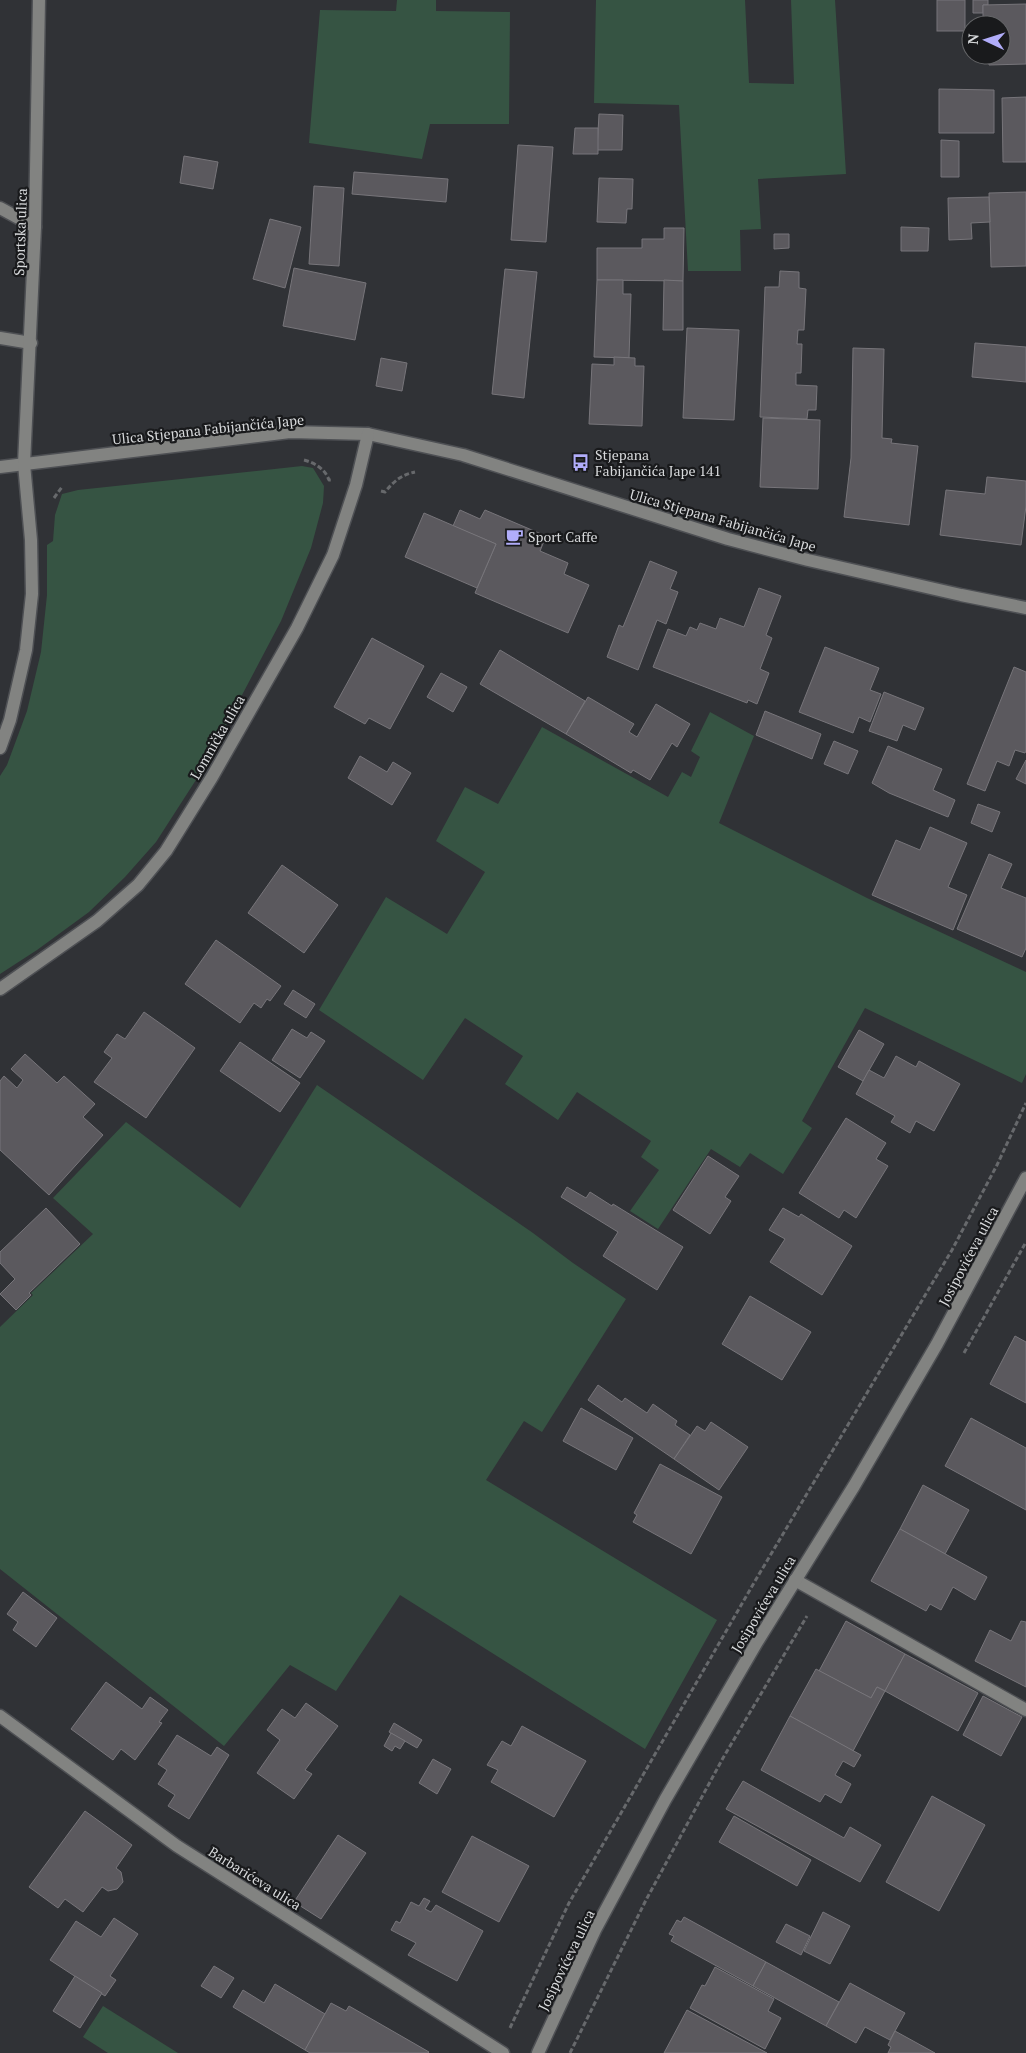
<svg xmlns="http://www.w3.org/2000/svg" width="1026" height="2053" font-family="'PT Serif',serif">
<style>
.green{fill:#365443}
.building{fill:#5b595e;stroke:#77757a}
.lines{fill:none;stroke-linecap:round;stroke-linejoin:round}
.minor-casing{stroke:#4e5054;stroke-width:15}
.path{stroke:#67696c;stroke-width:3;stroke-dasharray:5 2.5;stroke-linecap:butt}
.minor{stroke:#828381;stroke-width:12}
.labels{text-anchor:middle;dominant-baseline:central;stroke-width:4.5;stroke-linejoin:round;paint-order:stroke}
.street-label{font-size:14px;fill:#d7d9db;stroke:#191a1c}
.poi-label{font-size:14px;fill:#d7d9db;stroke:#191a1c;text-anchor:start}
</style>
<rect width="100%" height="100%" fill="#303236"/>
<g class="green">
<path d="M397,0H436V11L510,12L509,124H430L422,159L309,143L320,10L396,11Z"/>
<path d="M596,0H745L749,83L794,84L791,0H835L846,174L758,179L761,229L740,230L741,271H688L679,105L594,103Z"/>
<path d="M302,466L313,468L324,486L323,503L311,548L281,621L203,769L156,842L125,877L89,912L37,950L0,974V776L7,765L27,711L41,652L47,595V545L53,541L55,515L62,494L78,490Z"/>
<path d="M710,712L754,736L719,823L867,898L1026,972V1074L1022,1083L865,1008L802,1121L812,1128L783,1174L750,1153L740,1167L711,1149L658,1229L630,1211L659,1170L641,1157L651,1141L577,1092L558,1120L505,1084L523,1056L465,1018L423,1080L319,1010L386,897L447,934L485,872L436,841L465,787L498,804L542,727L668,797L682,772L691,777L700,757L691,751Z"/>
<path d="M317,1085L533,1233L573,1263L626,1299L542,1432L524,1421L486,1480L717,1620L645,1749L400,1595L336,1691L290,1665L224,1746L0,1569V1327L33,1295L31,1293L93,1234L53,1198L126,1122L240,1208Z"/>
<path d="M103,2006L178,2053H108L83,2037Z"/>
</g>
<g class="building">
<rect x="937" y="0" width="28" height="31"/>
<path d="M973,0H988V5H983V13H973Z"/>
<path d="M1026,4V64L989,65V55H1001V25H983V5Z"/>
<path d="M939,89L994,90V133H939Z"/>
<path d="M1026,97V162H1003L1002,98Z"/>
<path d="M599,114L623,115L622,150H597Z"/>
<path d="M575,128H598V154H573Z"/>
<path d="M941,140L959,141V177H941Z"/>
<path d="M518,145L553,147L546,242L511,240Z"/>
<path d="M184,156L218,162L213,189L180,183Z"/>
<path d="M354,172L448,179L446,202L352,194Z"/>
<path d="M599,178L633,179L632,209H627L626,223L597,222Z"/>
<path d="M314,186L344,188L339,266L309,264Z"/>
<path d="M1026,192V266L991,267L989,193Z"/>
<path d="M989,197L990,222L971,223L972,239L949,240L948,198Z"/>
<path d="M270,219L301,227L285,288L253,279Z"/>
<path d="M901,227L929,228L928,251H901Z"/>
<path d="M664,228H684L683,281L597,280V248H642V239H664Z"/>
<path d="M774,234H789V248L774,249Z"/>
<path d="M294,268L366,283L355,340L283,326Z"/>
<path d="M505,269L537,272L524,398L492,394Z"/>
<path d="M780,271L799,272V288L806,289L804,330H798L797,344H802L801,373H796V385L817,386L816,410H808L807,419L760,417L765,287H779Z"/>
<path d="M597,280H623V294H631L629,358L594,357Z"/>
<path d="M664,280L683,281V330H663Z"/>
<path d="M687,328L739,330L734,420L683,418Z"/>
<path d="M975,343L1026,347V382L972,377Z"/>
<path d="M853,348L884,349L882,438L892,439L891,443L918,446L909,525L844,517L851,458Z"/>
<path d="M614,357L635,358V366H644L642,426L589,424L592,364L614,365Z"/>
<path d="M381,358L407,363L402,391L376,386Z"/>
<path d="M763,418L820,420L818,489L760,487Z"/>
<path d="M987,477L1026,481V506L1021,545L940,535L946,490L985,494Z"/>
<path d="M460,510L480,519L485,510L546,536L540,551L568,563L564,574L589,585L568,633L475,593L496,544L453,526Z"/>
<path d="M424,513L496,544L477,588L405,557Z"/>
<path d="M650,561L677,572L670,589L678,592L666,624L657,620L638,670L607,657L619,625L623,627Z"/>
<path d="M759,588L781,596L766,635L772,638L760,669L769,673L757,704L748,700L747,703L653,667L668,629L686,636L690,627L697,630L700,623L716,629L720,618L744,627Z"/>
<path d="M372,638L424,666L390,729L369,718L365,724L334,707Z"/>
<path d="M825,647L879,668L870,690L881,694L870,722L859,717L853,733L799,712Z"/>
<path d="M500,650L585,701L566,734L480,684Z"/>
<path d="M1014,667L1026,672V751L1025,753L1015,750L1009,766L997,761L985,791L967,784Z"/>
<path d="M441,673L467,687L453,712L427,697Z"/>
<path d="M884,692L924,708L915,730L903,725L897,741L869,731Z"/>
<path d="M588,697L634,724L629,732L637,737L656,704L690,724L677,747L672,743L650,780L633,770L631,773L566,734Z"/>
<path d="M765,711L821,734L812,759L756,735Z"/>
<path d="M834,741L858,751L848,774L824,764Z"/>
<path d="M888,746L942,769L933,790L955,800L948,817L889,793L872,783Z"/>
<path d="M360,756L387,772L393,762L411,773L392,805L348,778Z"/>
<path d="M1026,760V784L1016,779Z"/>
<path d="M978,804L1000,812L992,832L971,823Z"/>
<path d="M930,827L967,843L948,887L967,895L953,930L872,895L896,840L920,850Z"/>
<path d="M989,854L1012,864L1001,888L1026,898V948L1022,957L957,929Z"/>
<path d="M282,865L338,905L304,953L248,913Z"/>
<path d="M216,940L281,986L270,1001L267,999L261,1008L254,1003L240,1023L185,984Z"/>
<path d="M293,990L315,1004L306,1018L284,1004Z"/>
<path d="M144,1012L195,1048L146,1118L94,1082L112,1058L104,1052L117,1034L125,1039Z"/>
<path d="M292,1029L307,1038L311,1032L325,1041L300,1078L272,1060Z"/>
<path d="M859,1030L884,1044L863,1081L838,1067Z"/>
<path d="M240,1042L300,1083L280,1112L220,1071Z"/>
<path d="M25,1054L57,1083L64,1076L95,1104L83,1117L103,1135L49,1195L0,1150V1081L4,1076L17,1088L23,1080L11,1069Z"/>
<path d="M896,1056L916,1067L919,1061L960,1084L934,1131L916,1121L910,1133L891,1122L895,1116L856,1094L869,1070L884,1078Z"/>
<path d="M846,1118L886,1143L876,1159L888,1166L856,1218L844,1210L839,1218L799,1193Z"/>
<path d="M708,1156L739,1176L725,1197L731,1201L710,1234L673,1210Z"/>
<path d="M567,1187L586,1198L590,1192L612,1206L613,1204L683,1247L657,1290L603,1256L618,1232L561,1197Z"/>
<path d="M46,1208L80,1244L29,1293L31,1295L16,1310L0,1294L15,1279L0,1263V1252Z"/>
<path d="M783,1208L799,1217L801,1214L852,1246L822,1295L770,1262L785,1239L769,1230Z"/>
<path d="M750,1296L811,1332L782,1380L722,1344Z"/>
<path d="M1015,1336L1026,1342V1403L990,1384Z"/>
<path d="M598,1385L622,1402L625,1398L647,1413L653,1404L677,1421L675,1425L690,1435L674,1459L588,1400Z"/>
<path d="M581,1408L633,1438L616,1470L563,1441Z"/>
<path d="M971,1418L1026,1448V1510L945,1466Z"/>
<path d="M711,1422L748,1447L719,1490L674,1459L697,1426L705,1431Z"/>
<path d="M660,1464L722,1497L691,1554L633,1522L637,1515L634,1513Z"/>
<path d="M923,1485L969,1510L945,1554L900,1529Z"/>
<path d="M900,1529L987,1577L975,1600L953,1587L941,1610L930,1604L926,1611L871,1581Z"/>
<path d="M23,1592L57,1618L36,1647L13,1630L18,1622L7,1614Z"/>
<path d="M846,1621L905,1654L885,1691L877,1687L871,1698L819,1671Z"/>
<path d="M1021,1621L1026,1622V1687L975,1661L990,1630L1011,1641Z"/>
<path d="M905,1654L978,1693L958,1731L885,1691Z"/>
<path d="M816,1669L871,1698L877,1687L885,1691L853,1751L790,1716Z"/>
<path d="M106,1682L142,1709L150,1697L168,1710L159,1722L162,1723L135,1760L121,1749L113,1760L71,1729Z"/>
<path d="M983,1696L1022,1717L1001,1756L963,1735Z"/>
<path d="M306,1703L338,1726L305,1770L312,1774L294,1799L257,1773L280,1740L267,1730L282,1709L295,1718Z"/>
<path d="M790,1716L861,1755L854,1767L843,1761L835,1775L851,1784L841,1803L825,1794L820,1802L761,1770Z"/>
<path d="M394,1723L422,1740L417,1748L389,1732Z"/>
<path d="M522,1726L586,1761L554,1817L491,1782L498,1770L487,1765L502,1741L511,1746Z"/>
<path d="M391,1733L405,1741L400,1749L395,1746L392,1751L384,1746Z"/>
<path d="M177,1735L211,1756L217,1747L229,1755L189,1819L168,1806L175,1795L158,1784L167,1770L158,1764Z"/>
<path d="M433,1759L451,1769L437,1794L419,1783Z"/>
<path d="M743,1781L844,1838L850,1827L881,1845L860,1882L726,1809Z"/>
<path d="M932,1796L985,1825L939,1911L886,1882Z"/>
<path d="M85,1811L132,1845L116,1868L121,1872L123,1882L117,1889L108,1891L102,1887L83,1912L65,1899L58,1908L29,1887Z"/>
<path d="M734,1816L811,1860L797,1886L719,1842Z"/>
<path d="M338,1835L366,1853L321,1919L294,1902Z"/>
<path d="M472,1836L529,1866L499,1922L442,1892Z"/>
<path d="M424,1898L430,1901L425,1909L431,1912L436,1905L483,1931L457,1981L408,1955L416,1943L391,1930L396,1921L400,1923L411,1902L419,1906Z"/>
<path d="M823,1912L850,1926L830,1964L804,1951Z"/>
<path d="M684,1917L766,1962L753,1986L671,1941L674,1936L669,1934L677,1920L681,1922Z"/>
<path d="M114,1918L138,1934L110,1976L116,1980L105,1996L50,1960L76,1921L101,1937Z"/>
<path d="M786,1924L810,1936L801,1955L776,1942Z"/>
<path d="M766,1962L839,2002L826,2026L753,1986Z"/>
<path d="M214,1966L234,1978L221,1998L201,1986Z"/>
<path d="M715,1967L774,1999L768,2011L781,2018L765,2049L690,2008L702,1985L705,1986Z"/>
<path d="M75,1976L102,1993L80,2028L53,2011Z"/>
<path d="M850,1983L905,2013L890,2040L865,2027L856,2043L826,2026Z"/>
<path d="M275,1984L325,2014L305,2050L233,2007L243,1990L264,2003Z"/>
<path d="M331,2003L346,2011L349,2006L429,2052L428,2053H310L305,2050Z"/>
<path d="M687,2010L767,2053H664Z"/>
<path d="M895,2031L935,2053H888L891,2047L888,2045Z"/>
</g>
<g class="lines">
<defs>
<g id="minor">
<path d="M0,208L35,227"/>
<path d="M0,338L31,343"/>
<path d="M0,467L290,432L368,434L463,455L728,539L808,560L961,595L1026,608"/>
<path d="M0,748L10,720L26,650L32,594L31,540L24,464L35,227L39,0"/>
<path d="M0,989L97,921L138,885L166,851L212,777L297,628L333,555L356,485L368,434"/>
<path d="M795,1580L1026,1710"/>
<path d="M0,1716L177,1846L503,2053"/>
<path d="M538,2053L595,1930L665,1800L757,1642L854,1486L937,1344L1026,1178"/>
</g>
</defs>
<use href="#minor" class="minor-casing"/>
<g class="path">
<path d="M304,460C315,463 325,469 329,480H331"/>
<path d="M381,491L385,492C394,481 401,475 415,472"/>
<path d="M54,498L62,487"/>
<path d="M964,1353L1026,1242"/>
<path d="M510,2028L569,1903L758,1576L952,1250L997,1165L1026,1103"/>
<path d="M570,2053L646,1900L723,1758L807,1616"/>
</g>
<use href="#minor" class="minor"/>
</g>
<defs>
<symbol id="bus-bare" viewBox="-9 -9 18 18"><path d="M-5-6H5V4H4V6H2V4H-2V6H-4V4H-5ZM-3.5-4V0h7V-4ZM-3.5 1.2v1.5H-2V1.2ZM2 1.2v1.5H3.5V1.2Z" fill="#b1adfa" stroke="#191a1c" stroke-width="2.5" paint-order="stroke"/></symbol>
<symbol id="cafe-bare" viewBox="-9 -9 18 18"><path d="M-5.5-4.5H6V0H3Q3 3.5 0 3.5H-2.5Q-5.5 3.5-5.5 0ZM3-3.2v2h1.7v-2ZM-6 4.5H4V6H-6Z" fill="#b1adfa" stroke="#191a1c" stroke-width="2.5" paint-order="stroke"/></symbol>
</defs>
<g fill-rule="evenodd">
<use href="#bus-bare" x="568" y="450" width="25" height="25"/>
<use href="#cafe-bare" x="502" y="524" width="25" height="25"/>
</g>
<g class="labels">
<g class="street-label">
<text transform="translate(20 232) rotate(-88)">Sportska ulica</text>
<text transform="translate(208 429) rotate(-6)">Ulica Stjepana Fabijančića Jape</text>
<text transform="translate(723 520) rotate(16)">Ulica Stjepana Fabijančića Jape</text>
<text transform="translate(217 737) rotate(-60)">Lomnička ulica</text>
<text transform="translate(968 1256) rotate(-62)">Josipovićeva ulica</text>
<text transform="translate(763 1604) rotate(-59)">Josipovićeva ulica</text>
<text transform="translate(255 1878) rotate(32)">Barbarićeva ulica</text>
<text transform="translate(566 1960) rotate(-64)">Josipovićeva ulica</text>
</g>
<g class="poi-label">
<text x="595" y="454">Stjepana<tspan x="595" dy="16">Fabijančića Jape 141</tspan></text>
<text x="528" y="536">Sport Caffe</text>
</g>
</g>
<g transform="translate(986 40) rotate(274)"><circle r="24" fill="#191a1c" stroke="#656668"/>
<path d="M0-4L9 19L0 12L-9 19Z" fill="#b1adfa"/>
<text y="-8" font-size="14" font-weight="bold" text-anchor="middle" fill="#d7d9db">N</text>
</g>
</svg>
